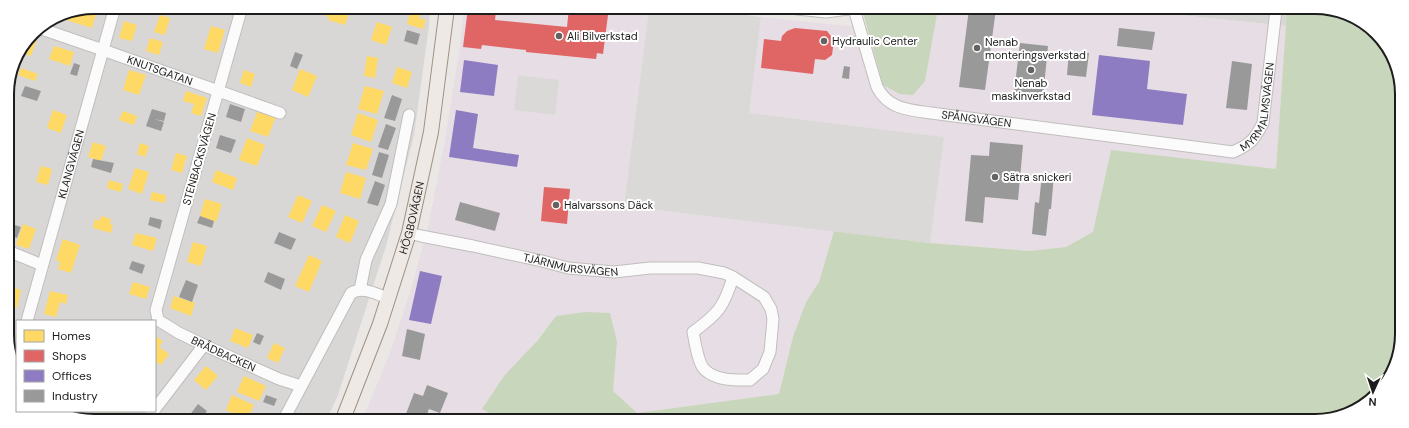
<svg xmlns="http://www.w3.org/2000/svg" width="1409" height="428" font-family="'DM Sans',sans-serif">
<style>
.residential{fill:#d9d7d6}
.industrial{fill:#e7dde4}
.forest{fill:#c8d6bb}
.parking{fill:#dad9d8}
.homes{fill:#ffd966}
.shops{fill:#e06666}
.offices{fill:#8e7cc3}
.industry{fill:#999}
.lines{fill:none;stroke-linecap:round;stroke-linejoin:round}
.minor-casing{stroke:#c0bebd;stroke-width:13}
.major-casing{stroke:#9e9183;stroke-width:16}
.minor{stroke:#fcfbfb;stroke-width:11}
.major{stroke:#eee9e4;stroke-width:14}
.poi-dot{fill:#646362;stroke:#fff;stroke-width:1.5}
.labels{text-anchor:middle;dominant-baseline:central;stroke-width:4;stroke-linejoin:round;paint-order:stroke}
.poi-label{font-size:11px;fill:#1c1c1c;stroke:#fff;text-anchor:start}
.street-label{font-size:11px;fill:#1c1c1c;stroke:#fff}
.rim{fill:none;stroke:#1c1c1c;stroke-width:2}
</style>
<rect width="100%" height="100%" fill="#eae7e4"/>
<g class="residential">
<path d="M94,7L430,8L429,26L414,135L386,246L338,395L327,419L72,418L60,411H155V321H17V368L9,351L7,89L14,60L33,32L61,14Z"/>
<path d="M1121,9L1287,10L1286,26Z"/>
</g>
<g class="industrial">
<path d="M464,8H649L624,206L834,231L819,282L806,302L793,337L779,394L637,413L613,391L617,342L556,316L482,409L500,419H363L390,353L412,286L429,223L445,140L460,47Z"/>
<path d="M938,9H1121L1286,26L1276,169L1111,150L1093,232L1066,247L1029,251L930,243L943,137L749,113L761,17L867,28L883,85L925,81Z"/>
</g>
<g class="forest">
<path d="M862,9H938L925,81L913,95L900,94L883,85Z"/>
<path d="M1287,10H1337L1380,36L1400,77L1399,356L1368,403L1320,421L500,419L482,409L504,376L537,341L556,316L585,312L610,313L617,342L613,391L637,413L779,394L793,337L806,302L819,282L834,231L930,243L1029,251L1066,247L1093,232L1111,150L1276,169Z"/>
<path d="M60,411H124L138,416L136,418H72Z"/>
</g>
<g class="parking">
<path d="M649,8H689L761,17L749,113L944,137L930,243L624,206Z"/>
<path d="M518,75L559,80L555,115L514,110Z"/>
</g>
<g class="homes">
<path d="M89,8L97,11L92,28L63,19L65,13Z"/>
<path d="M321,8H339L350,11L345,25L328,20L329,17L319,13Z"/>
<path d="M411,10L421,13L419,18L426,20L423,29L407,24Z"/>
<path d="M160,15L170,18L165,35L154,32Z"/>
<path d="M124,21L137,25L132,41L119,38Z"/>
<path d="M377,22L392,27L386,45L371,40Z"/>
<path d="M211,26L225,30L218,53L204,49Z"/>
<path d="M30,36L37,39L31,56L19,52Z"/>
<path d="M150,38L163,42L159,55L146,51Z"/>
<path d="M54,46L74,52L70,66L49,59Z"/>
<path d="M367,56L378,58L375,78L364,76Z"/>
<path d="M397,67L412,72L407,88L392,83Z"/>
<path d="M21,68L38,74L35,81L18,75Z"/>
<path d="M300,69L317,76L308,97L292,90Z"/>
<path d="M129,70L146,75L139,95L123,90Z"/>
<path d="M244,70L255,74L251,87L240,83Z"/>
<path d="M365,86L384,91L377,114L358,109Z"/>
<path d="M186,91L207,98L201,116L191,113L194,104L183,101Z"/>
<path d="M53,110L67,115L61,133L47,128Z"/>
<path d="M258,110L276,116L268,137L250,131Z"/>
<path d="M123,111L137,116L134,125L119,120Z"/>
<path d="M358,113L378,120L371,142L351,135Z"/>
<path d="M247,138L265,145L257,166L239,160Z"/>
<path d="M93,142L106,146L101,161L88,157Z"/>
<path d="M140,143L149,146L145,157L137,154Z"/>
<path d="M353,143L373,149L366,170L346,165Z"/>
<path d="M176,153L187,156L182,173L171,170Z"/>
<path d="M41,166L52,169L48,185L36,182Z"/>
<path d="M135,168L149,172L142,194L128,189Z"/>
<path d="M216,170L237,178L233,190L212,182Z"/>
<path d="M346,172L366,178L360,199L340,193Z"/>
<path d="M109,180L123,184L121,192L107,188Z"/>
<path d="M152,192L166,195L165,203L150,200Z"/>
<path d="M298,195L312,201L302,223L288,217Z"/>
<path d="M205,199L222,204L216,222L200,216Z"/>
<path d="M322,205L336,211L326,232L312,226Z"/>
<path d="M345,215L359,221L350,243L336,237Z"/>
<path d="M101,216L111,219L110,224L113,225L111,233L93,228L95,219L100,221Z"/>
<path d="M23,224L36,229L29,249L16,245Z"/>
<path d="M136,233L157,238L153,251L132,245Z"/>
<path d="M63,239L80,245L71,273L58,269L60,262L56,260Z"/>
<path d="M193,242L207,246L201,266L187,262Z"/>
<path d="M309,255L322,261L309,292L295,286Z"/>
<path d="M133,282L150,287L146,299L129,294Z"/>
<path d="M8,286L21,290L17,308L8,306Z"/>
<path d="M50,291L68,295L66,304L60,302L56,317L44,314Z"/>
<path d="M174,296L195,303L191,316L170,308Z"/>
<path d="M235,328L253,335L248,348L230,341Z"/>
<path d="M155,336L163,341L159,347L169,354L161,365L155,361Z"/>
<path d="M274,343L285,348L278,363L267,358Z"/>
<path d="M206,366L218,376L206,390L194,380Z"/>
<path d="M244,376L266,386L259,401L237,392Z"/>
<path d="M232,395L254,405L248,418H244L226,410Z"/>
</g>
<g class="shops">
<path d="M468,8H486L485,10L496,11L495,20L567,27L569,8H602L601,14L608,15L603,54L597,53L596,59L526,52V50L482,45L481,49L463,47Z"/>
<path d="M795,28L827,31L834,40L832,55L825,60L815,59L813,74L761,68L764,39L781,41L782,36L787,31Z"/>
<path d="M544,187L570,189L567,224L541,221Z"/>
</g>
<g class="offices">
<path d="M1099,55L1150,61L1147,89L1187,94L1183,125L1092,115Z"/>
<path d="M464,60L498,65L494,96L460,92Z"/>
<path d="M456,110L478,114L473,148L519,155L517,167L449,157Z"/>
<path d="M420,271L442,276L431,324L409,320Z"/>
</g>
<g class="industry">
<path d="M258,7H265L263,14L256,12Z"/>
<path d="M396,8H407L406,13L396,10Z"/>
<path d="M969,9H996L985,90L959,87Z"/>
<path d="M1119,28L1155,32L1152,50L1117,46Z"/>
<path d="M407,30L420,34L417,45L404,41Z"/>
<path d="M1020,43L1048,46L1043,97L1014,93Z"/>
<path d="M1069,51L1089,53L1086,77L1067,75Z"/>
<path d="M295,52L303,55L297,69L290,66Z"/>
<path d="M1232,61L1252,64L1247,110L1226,108Z"/>
<path d="M74,63L80,65L77,76L70,74Z"/>
<path d="M844,66L850,67L849,79L842,78Z"/>
<path d="M25,86L41,91L37,101L21,96Z"/>
<path d="M392,95L402,99L395,121L384,118Z"/>
<path d="M230,104L245,109L241,122L226,117Z"/>
<path d="M152,109L166,113L164,121L154,119L164,122L161,131L146,126Z"/>
<path d="M386,124L396,128L388,150L378,147Z"/>
<path d="M220,135L236,140L231,153L216,148Z"/>
<path d="M990,142L1023,145L1018,200L985,197L983,223L965,221L971,155L989,156Z"/>
<path d="M379,152L389,155L382,178L372,175Z"/>
<path d="M93,159L114,163L111,173L91,167Z"/>
<path d="M1042,174L1054,175L1051,209H1049L1046,236L1032,234L1035,202L1039,203Z"/>
<path d="M375,181L385,185L378,206L367,203Z"/>
<path d="M460,202L500,213L495,231L455,220Z"/>
<path d="M200,216L214,221L212,228L197,223Z"/>
<path d="M150,217L162,220L160,229L148,225Z"/>
<path d="M12,224L21,227L17,238L9,235Z"/>
<path d="M279,232L296,239L291,250L274,243Z"/>
<path d="M132,261L145,265L142,274L129,269Z"/>
<path d="M268,272L285,279L281,290L264,282Z"/>
<path d="M186,280L198,285L192,302L179,297Z"/>
<path d="M407,329L425,334L420,360L402,356Z"/>
<path d="M257,333L264,336L260,345L253,342Z"/>
<path d="M427,385L448,393L440,413L429,409L425,419L416,416L415,419H404L414,393L423,396Z"/>
<path d="M266,395L277,399L274,406L263,402Z"/>
<path d="M198,404L207,411L202,418H192L189,416Z"/>
</g>
<g class="lines">
<defs>
<g id="minor">
<path id="s1" d="M242,7L156,310L158,320L179,333L204,345L279,379L301,386"/>
<path d="M797,9L826,12L848,9"/>
<path id="s2" d="M854,9L877,87C888,109 909,110 931,113L1233,152C1251,144 1254,140 1263,123L1276,10"/>
<path id="s3" d="M39,28L103,50L280,113"/>
<path id="s4" d="M409,233L421,236L473,246L542,261L568,268L614,272L650,268H698L724,273L733,277L764,297L771,309L773,319L770,352L763,369L750,380C735,380 717,381 705,370C698,364 695,342 693,332C718,314 724,307 733,277"/>
<path d="M8,251L42,265"/>
<path d="M360,290L366,260L391,204L409,115"/>
<path id="s5" d="M27,321L115,7"/>
<path d="M16,365L17,359"/>
<path d="M155,409L204,345"/>
<path d="M148,418L153,411"/>
<path d="M284,419L351,293C363,286 376,294 388,298"/>
</g>
<g id="major">
<path id="s6" d="M343,419L380,324L409,233L431,132L447,8"/>
</g>
</defs>
<use href="#minor" class="minor-casing"/>
<use href="#major" class="major-casing"/>
<use href="#minor" class="minor"/>
<use href="#major" class="major"/>
</g>
<g class="poi-dot">
<circle cx="559" cy="36" r="4"/>
<circle cx="824" cy="41" r="4"/>
<circle cx="977" cy="48" r="4"/>
<circle cx="1031" cy="70" r="4"/>
<circle cx="995" cy="177" r="4"/>
<circle cx="556" cy="205" r="4"/>
</g>
<g class="labels">
<g class="poi-label">
<text x="567" y="36">Ali Bilverkstad</text>
<text x="832" y="41">Hydraulic Center</text>
<text x="985" y="42">Nenab<tspan x="985" dy="13">monteringsverkstad</tspan></text>
<text x="1031" y="83" text-anchor="middle">Nenab<tspan x="1031" dy="13">maskinverkstad</tspan></text>
<text x="1003" y="177">Sätra snickeri</text>
<text x="564" y="205">Halvarssons Däck</text>
</g>
<g class="street-label">
<text stroke="none"><textPath href="#s3" startOffset="128">KNUTSGATAN</textPath></text>
<text stroke="none"><textPath href="#s2" startOffset="505">MYRMALMSVÄGEN</textPath></text>
<text stroke="none"><textPath href="#s2" startOffset="190">SPÅNGVÄGEN</textPath></text>
<text transform="translate(199 159) rotate(-74)">STENBACKSVÄGEN</text>
<text stroke="none"><textPath href="#s5" startOffset="163">KLANGVÄGEN</textPath></text>
<text stroke="none"><textPath href="#s6" startOffset="213">HÖGBOVÄGEN</textPath></text>
<text stroke="none"><textPath href="#s4" startOffset="165">TJÄRNMURSVÄGEN</textPath></text>
<text stroke="none"><textPath href="#s1" startOffset="399">BRÅDBACKEN</textPath></text>
</g>
</g>
<path d="M0 0H1409V428H0ZM94 14H1315A80 80 0 0 1 1395 94V334A80 80 0 0 1 1315 414H94A80 80 0 0 1 14 334V94A80 80 0 0 1 94 14Z" fill="#fff" fill-rule="evenodd"/>
<path class="rim" d="M94 14H1315A80 80 0 0 1 1395 94V334A80 80 0 0 1 1315 414H94A80 80 0 0 1 14 334V94A80 80 0 0 1 94 14Z"/>
<rect x="16" y="320" width="140" height="92" fill="#ffffff" stroke="#a4a4a4"/>
<rect x="24" y="330" width="20" height="12" fill="#ffd966" stroke="#a4a4a4"/>
<text x="52" y="340" font-size="12" fill="#1c1c1c">Homes</text>
<rect x="24" y="350" width="20" height="12" fill="#e06666" stroke="#a4a4a4"/>
<text x="52" y="360" font-size="12" fill="#1c1c1c">Shops</text>
<rect x="24" y="370" width="20" height="12" fill="#8e7cc3" stroke="#a4a4a4"/>
<text x="52" y="380" font-size="12" fill="#1c1c1c">Offices</text>
<rect x="24" y="390" width="20" height="12" fill="#999999" stroke="#a4a4a4"/>
<text x="52" y="400" font-size="12" fill="#1c1c1c">Industry</text>
<g transform="translate(1373 392) rotate(183)" stroke="#ffffff" stroke-width="3" paint-order="stroke">
<path d="M0-3L7 15L0 10L-7 15Z" fill="#1c1c1c"/>
<text y="-6" font-size="11" font-weight="bold" text-anchor="middle" fill="#1c1c1c">N</text>
</g>
</svg>
